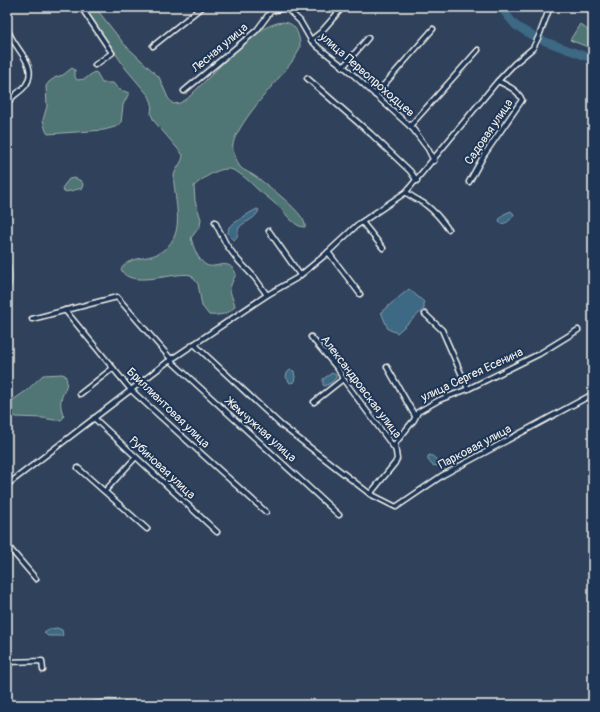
<svg xmlns="http://www.w3.org/2000/svg" width="600" height="712" font-family="Pangolin,sans-serif">
<style>
.green{fill:#4f7475;stroke:#a2b2ae}
.water{fill:#3e6984;stroke:#879fac}
.lines{fill:none;stroke-linecap:round;stroke-linejoin:round}
.river{stroke:#3e6984;stroke-width:8}
.street-casing{stroke:#f4f1e8;stroke-width:7}
.street{stroke:#1d3557;stroke-width:4}
.labels{text-anchor:middle;dominant-baseline:central;stroke-width:4;stroke-linejoin:round;paint-order:stroke}
.street-label{font-size:12px;fill:#f4f1e8;stroke:#1d3557}
</style>
<rect width="100%" height="100%" fill="#30415c"/>
<filter id="ink" filterUnits="userSpaceOnUse"><feTurbulence type="fractalNoise" baseFrequency=".025" numOctaves="2"/><feDisplacementMap in="SourceGraphic" scale="8" xChannelSelector="R" yChannelSelector="G"/><feConvolveMatrix kernelMatrix="1 2 1 2 8 2 1 2 1" color-interpolation-filters="sRGB"/></filter>
<g filter="url(#ink)">
<g class="green">
<path d="M84,7H95L124,44L159,77L168,98L173,104L180,103L187,99L242,44C257,32 292,5 299,38C300,41 300,45 300,47C297,57 289,65 283,73C272,86 228,135 233,150C235,155 237,163 240,167C244,171 251,173 256,177C266,184 308,215 305,227C297,228 288,217 283,211C275,203 266,196 257,189C250,182 242,174 233,170C221,165 202,179 194,186L195,201L201,219L200,226L191,238C194,248 197,259 206,265C215,270 229,256 236,274C228,290 229,289 235,305C232,314 218,316 209,315L202,306L198,284L191,275C176,271 128,290 121,269C130,256 144,260 157,254C183,241 178,216 175,192C175,188 173,182 174,177C174,169 183,163 183,155L154,121L151,114L152,103L149,96L126,69Z"/>
<path d="M580,24L593,34V49L570,40Z"/>
<path d="M72,68L75,70V77L77,80L85,79L94,72L97,73L102,83H113L118,89L129,93L123,105L121,123L115,127L104,130L48,134L46,131L43,120L47,106L46,86L49,82L56,77L63,75Z"/>
<path d="M75,178L81,181L83,184L82,188L71,191L64,192L62,188L69,179Z"/>
<path d="M7,252C11,265 16,282 7,294Z"/>
<path d="M62,374L65,375C70,385 63,391 61,400C60,406 62,412 64,417L61,420H54L43,418L16,417L7,411L13,400L26,391L43,375Z"/>
<path d="M110,699L144,703L145,705H51L60,701L86,702Z"/>
</g>
<g class="water">
<path d="M257,209L259,210C255,221 242,222 239,228C237,233 239,236 234,240L231,238L228,233L229,227C238,220 247,214 257,209Z"/>
<path d="M511,211L514,214C511,220 506,225 500,223L499,220L504,214Z"/>
<path d="M409,289L424,302V309L397,333L388,329L381,312Z"/>
<path d="M290,370L294,371L295,377L294,382L290,383L286,377L287,373Z"/>
<path d="M332,373L336,375V378L331,383L324,386L323,385V379Z"/>
<path d="M430,455C435,457 438,460 437,466L432,465L428,460V456Z"/>
<path d="M57,628L62,630L63,635L61,636H48L44,633L50,629Z"/>
</g>
<g class="lines">
<path class="river" d="M502,7V9L515,25L536,38L593,59"/>
<defs>
<g id="street">
<path d="M81,7L112,53L95,65"/>
<path d="M285,7L300,21L311,40L318,47L349,71L413,129L428,149L434,161"/>
<path d="M7,26C10,47 40,63 26,85C23,89 19,92 15,95C11,98 9,102 7,105"/>
<path d="M311,40L321,32L343,7"/>
<path d="M153,46L202,7"/>
<path d="M343,67L368,38"/>
<path d="M307,78L371,134L410,171L417,181"/>
<path d="M184,91L257,30L271,11L285,8"/>
<path d="M375,95L433,29"/>
<path d="M410,126L478,50"/>
<path d="M469,182L484,155L522,100C518,90 508,86 498,81"/>
<path d="M406,192C412,198 420,200 426,205C434,211 442,220 448,229"/>
<path d="M215,222L226,244L237,259L255,278L267,295"/>
<path d="M362,222L383,248"/>
<path d="M269,231L300,275"/>
<path d="M328,252L360,294"/>
<path d="M65,310L131,390L266,512"/>
<path d="M425,314L442,330L468,389"/>
<path d="M32,319L117,297L171,359"/>
<path d="M311,337L338,369L343,379L395,449"/>
<path d="M194,344L281,425L370,494L396,507L443,475L593,394"/>
<path d="M170,360L339,515"/>
<path d="M387,367L415,416"/>
<path d="M80,394L113,368"/>
<path d="M314,402L343,379"/>
<path d="M94,418L217,532"/>
<path d="M78,468L147,529"/>
<path d="M7,485L166,363L267,295L297,278L325,255L356,226L406,192L497,82L514,64L533,48L539,36L550,7"/>
<path d="M105,491L136,457"/>
<path d="M370,494L395,463L397,459L395,445L397,441L414,420L418,412L439,400L468,389L539,354L578,330"/>
<path d="M7,545L36,579"/>
<path d="M7,662L42,661L43,670"/>
</g>
</defs>
<use href="#street" class="street-casing"/>
<use href="#street" class="street"/>
</g>
</g>
<g class="labels">
<g class="street-label">
<text transform="translate(220 48) rotate(-40)">Лесная улица</text>
<text transform="translate(367 75) rotate(41)">улица Первопроходцев</text>
<text transform="translate(489 132) rotate(-56)">Садовая улица</text>
<text transform="translate(472 375) rotate(-25)">улица Сергея Есенина</text>
<text transform="translate(361 387) rotate(53)">Александровская улица</text>
<text transform="translate(168 408) rotate(44)">Бриллиантовая улица</text>
<text transform="translate(261 430) rotate(42)">Жемчужная улица</text>
<text transform="translate(475 447) rotate(-28)">Парковая улица</text>
<text transform="translate(162 468) rotate(43)">Рубиновая улица</text>
</g>
</g>
<rect width="600" height="712" fill="none" stroke="#1d3557" stroke-width="24"/>
<rect x="12" y="12" width="576" height="688" fill="none" stroke="#f4f1e8" stroke-width="1.5" filter="url(#ink)"/>
</svg>
